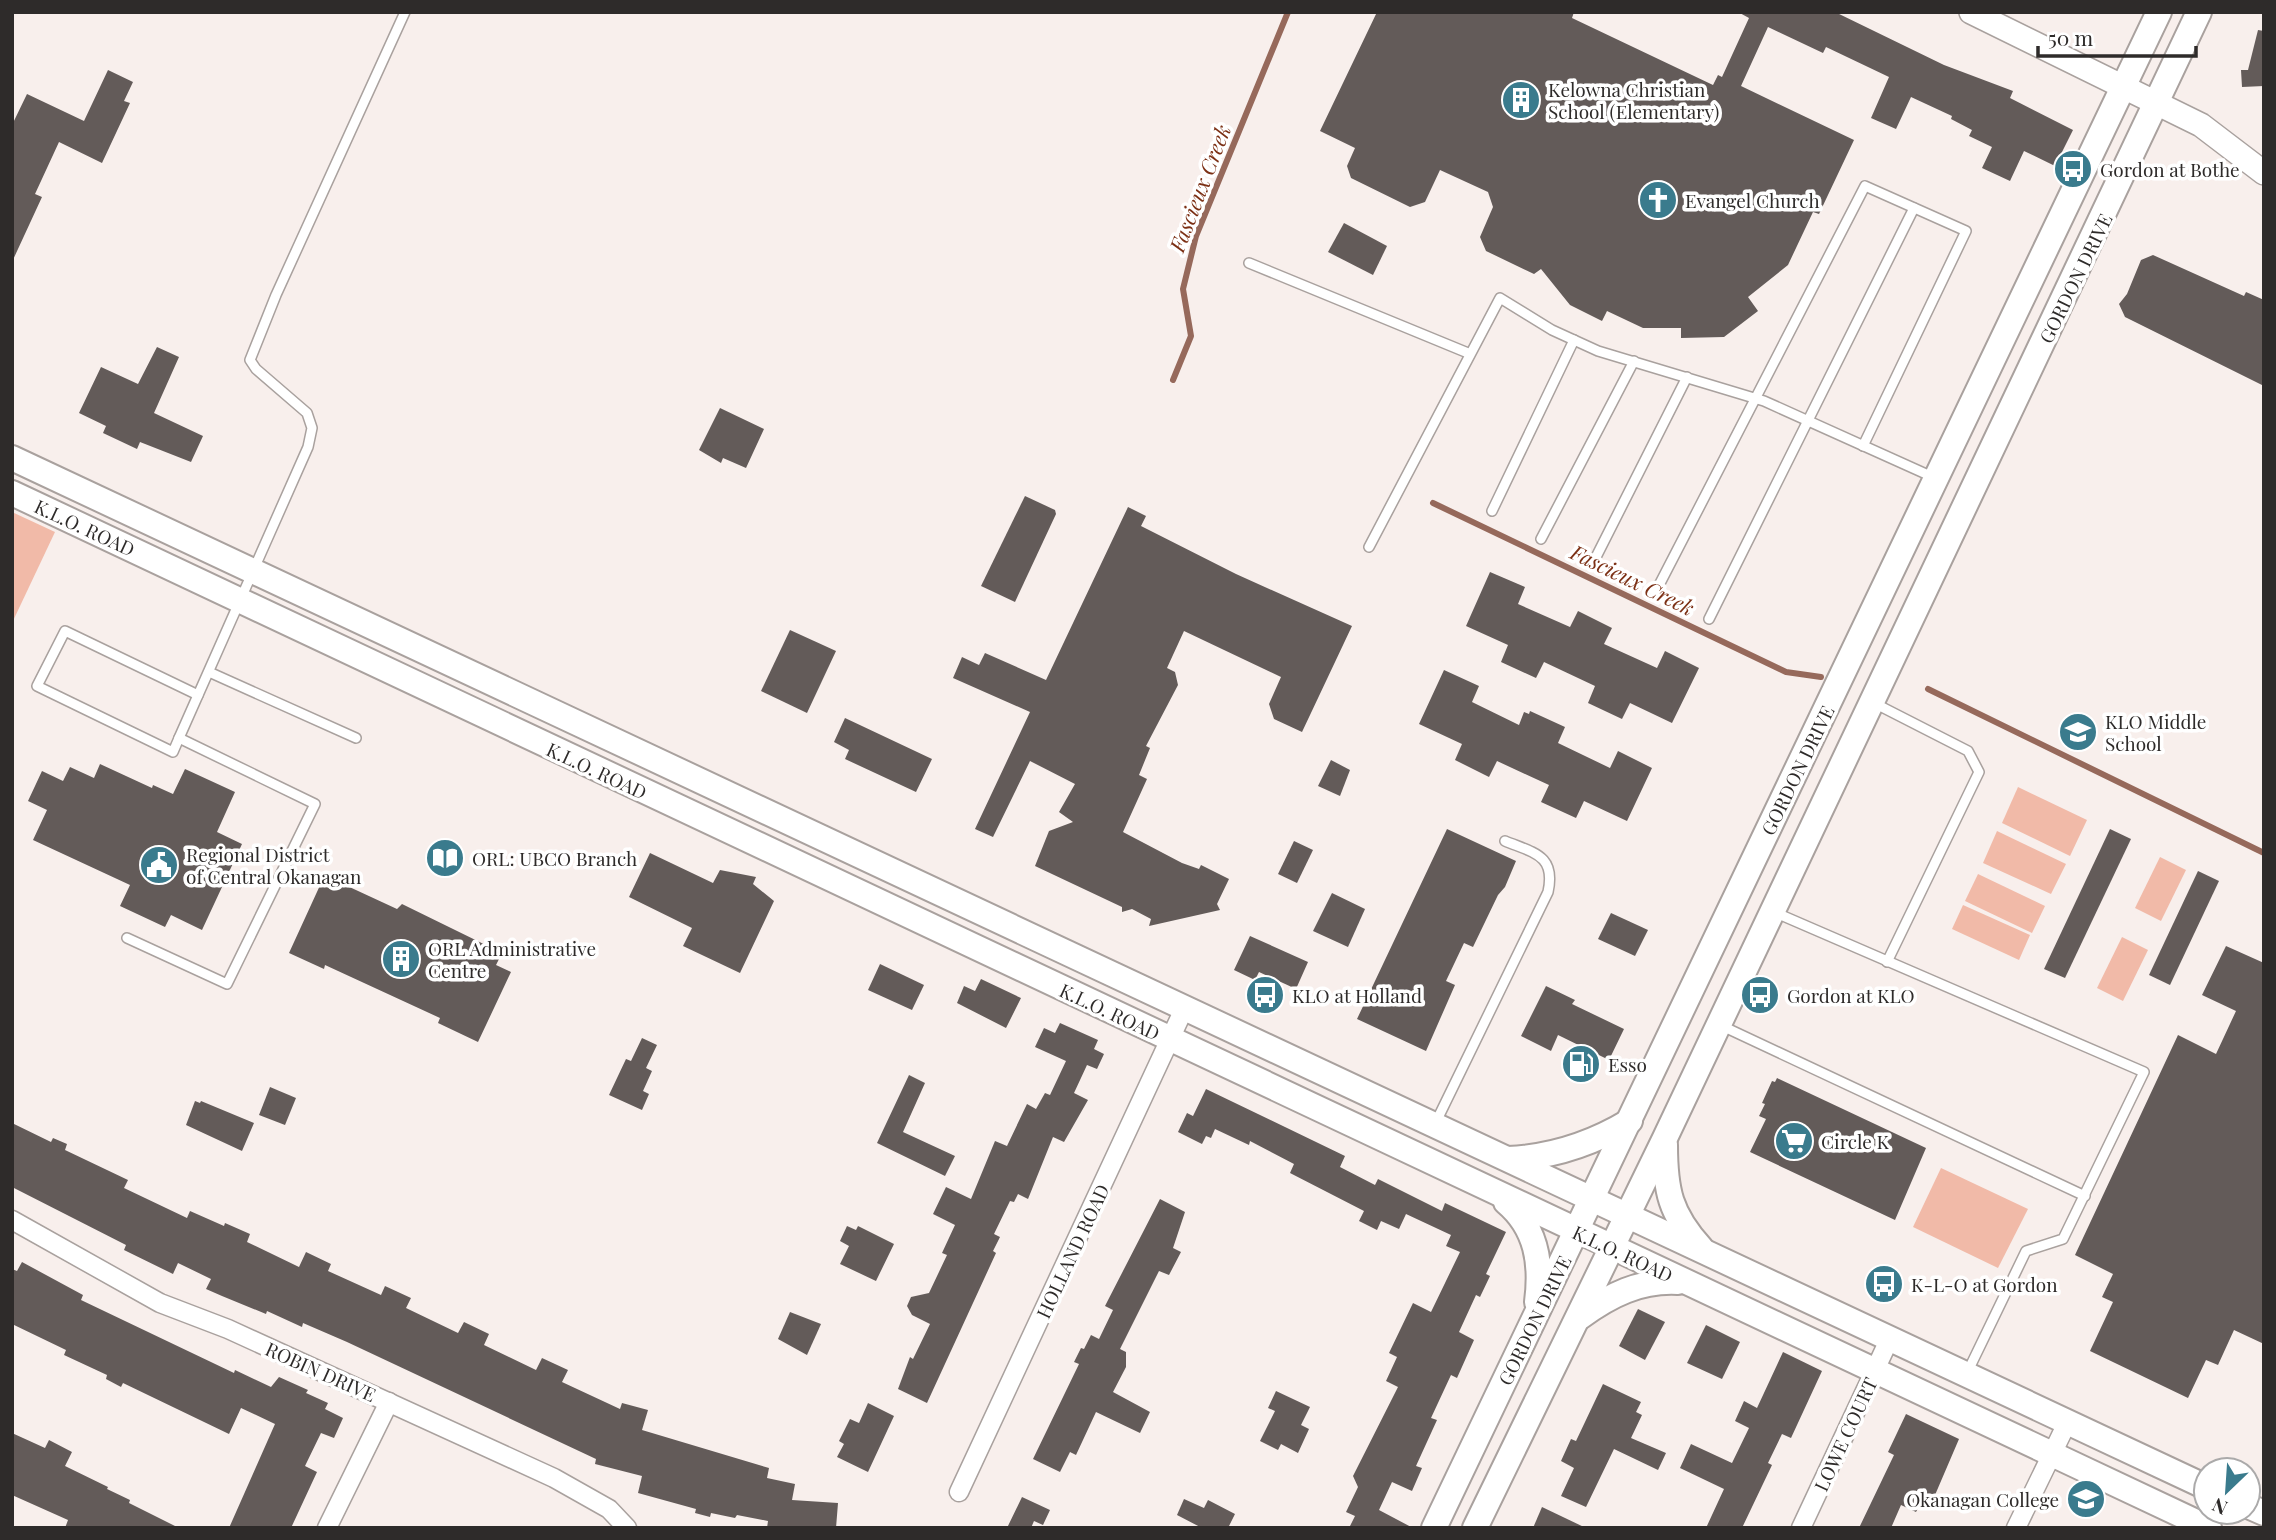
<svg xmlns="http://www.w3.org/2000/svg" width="2276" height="1540" font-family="'Playfair Display',serif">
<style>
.green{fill:#f1baa8}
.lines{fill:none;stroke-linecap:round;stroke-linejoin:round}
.stream{stroke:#96695b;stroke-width:6}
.building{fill:#635b59}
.service-casing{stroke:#a9a19e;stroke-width:12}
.minor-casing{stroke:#a9a19e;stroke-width:21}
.tertiary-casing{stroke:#a9a19e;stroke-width:26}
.secondary-casing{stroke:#a9a19e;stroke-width:28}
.service{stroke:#fff;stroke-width:9}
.minor{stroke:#fff;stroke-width:18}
.tertiary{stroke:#fff;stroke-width:23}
.secondary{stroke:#fff;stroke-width:24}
.labels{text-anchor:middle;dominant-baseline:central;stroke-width:7;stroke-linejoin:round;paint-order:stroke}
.poi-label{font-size:19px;fill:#2e2b2a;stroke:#fff;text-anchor:start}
.street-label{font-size:19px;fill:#2e2b2a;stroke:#fff}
.water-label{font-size:21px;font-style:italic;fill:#7c3015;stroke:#fff}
</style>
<rect width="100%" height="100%" fill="#f8efec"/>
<g class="green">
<path d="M12,512L55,532L12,623Z"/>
<path d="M2018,787L2087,820L2070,856L2002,823Z"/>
<path d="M1997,831L2066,864L2051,894L1983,863Z"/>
<path d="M2160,857L2186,870L2161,921L2135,908Z"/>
<path d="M1978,874L2045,906L2032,933L1965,901Z"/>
<path d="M1963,905L2030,935L2019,960L1952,929Z"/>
<path d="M2122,937L2148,950L2123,1001L2097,988Z"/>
<path d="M1941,1168L2028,1209L1998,1268L1913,1227Z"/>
</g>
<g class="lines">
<g class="stream">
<path d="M1173,380L1191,336L1183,289L1196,236L1288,12"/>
<path d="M1433,503L1786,672L1821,677"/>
<path d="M1928,689L2264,853"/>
</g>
</g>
<g class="building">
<path d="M1377,12H1574L1572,18L1713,85L1718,75L1722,77L1749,18L1738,12H1835L1944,65L2013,91L2010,98L2073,130L2055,166L2024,151L2010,181L1982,168L1992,147L1969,136L1972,130L1951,119L1952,116L1911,97L1896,129L1871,118L1889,77L1826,47L1823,53L1768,27L1741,86L1854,140L1819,214L1813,212L1788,265L1748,297L1758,311L1724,337L1681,338V328H1643L1607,311L1602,321L1570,305L1541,269L1534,274L1486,251L1480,237L1493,207L1488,192L1440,170L1425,202L1410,207L1351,178L1347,166L1355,148L1320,131Z"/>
<path d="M2258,30L2264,31V86L2242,87L2241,70H2248Z"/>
<path d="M108,70L133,82L124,101L130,103L102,163L59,142L35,194L42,197L12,262V125L27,94L84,121Z"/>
<path d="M1344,223L1387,246L1373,275L1328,252Z"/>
<path d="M2153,255L2244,296L2246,292L2264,300V386L2125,317L2119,304L2127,294L2141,260Z"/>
<path d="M157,347L179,357L154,413L203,436L191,462L140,442L137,449L103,433L106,426L79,413L101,367L138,384Z"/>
<path d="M720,408L764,429L746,468L723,458L721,463L699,450Z"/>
<path d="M1025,496L1055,510L1056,514L1015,602L981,586Z"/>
<path d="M1128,507L1146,516L1141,526L1236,574L1352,626L1302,732L1274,719L1269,704L1281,677L1184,631L1167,668L1175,672L1178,685L1146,746L1150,748L1139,775L1147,779L1123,832L1182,863L1199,869L1201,865L1229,879L1217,904L1220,910L1149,926L1151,919L1132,909L1122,912V907L1035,866L1049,831L1073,822L1059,812L1075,784L1030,761L993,837L975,829L1030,712L953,678L962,657L979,665L985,653L1046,680Z"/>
<path d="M1490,572L1525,587L1518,604L1570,627L1578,611L1612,628L1604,644L1657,668L1665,651L1699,668L1672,723L1630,703L1622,719L1588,703L1595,686L1544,662L1536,678L1501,662L1508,645L1466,626Z"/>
<path d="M790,630L836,651L807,713L761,691Z"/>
<path d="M1444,670L1479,686L1472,702L1519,725L1524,712L1529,714L1530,711L1565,727L1558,743L1610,768L1618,751L1652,768L1627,821L1584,801L1576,818L1541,802L1549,785L1497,761L1489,777L1455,760L1462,744L1419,724Z"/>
<path d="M845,718L932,759L916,792L845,759L849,750L834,742Z"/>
<path d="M1331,760L1350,770L1340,796L1318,786Z"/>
<path d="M100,764L152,788L153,785L173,794L185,769L235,792L217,832L242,844L202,930L171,915L165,927L120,906L130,885L33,840L47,810L28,801L42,771L63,781L70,767L94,778Z"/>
<path d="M1447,829L1516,861L1505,887L1498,895L1473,947L1464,943L1446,981L1455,985L1426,1051L1357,1019Z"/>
<path d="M2110,829L2131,839L2065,978L2044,969Z"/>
<path d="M1294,841L1313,850L1297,883L1278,874Z"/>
<path d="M650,853L713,883L720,870L756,877L753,884L774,901L740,973L683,946L692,928L629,897Z"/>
<path d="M2198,871L2219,881L2170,985L2149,975Z"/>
<path d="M330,878L397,909L402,904L502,953L496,965L511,972L478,1042L438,1023L440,1018L325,965L324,969L289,953L322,881L328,883Z"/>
<path d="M1332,893L1365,909L1348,947L1313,931Z"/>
<path d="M1611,913L1648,930L1635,956L1598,939Z"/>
<path d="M1250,936L1308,962L1296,989L1259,972L1255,980L1234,970Z"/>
<path d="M2226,946L2264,963V1344L2234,1330L2218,1365L2206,1360L2188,1398L2090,1351L2113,1302L2102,1297L2113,1274L2075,1255L2178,1035L2216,1054L2236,1011L2202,995Z"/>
<path d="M880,964L924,985L912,1010L868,990Z"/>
<path d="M981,979L1021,998L1006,1028L957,1003L964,986L975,991Z"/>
<path d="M1546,986L1575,1000L1572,1004L1624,1029L1609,1060L1558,1035L1551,1051L1521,1036Z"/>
<path d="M1060,1023L1098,1040L1094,1049L1104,1054L1097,1069L1087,1065L1074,1093L1088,1100L1064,1142L1053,1137L1028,1199L1018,1194L1014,1202L1010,1201L994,1234L1000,1237L993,1251L996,1253L927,1403L898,1389L910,1357L913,1359L930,1324L912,1315L907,1306L911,1297L929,1293L947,1255L942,1253L955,1225L933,1214L946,1187L971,1199L995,1141L1007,1146L1027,1104L1036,1109L1045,1093L1050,1095L1066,1061L1035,1047L1044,1028L1055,1033Z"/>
<path d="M642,1038L657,1045L646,1068L652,1071L643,1091L649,1094L642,1110L609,1095L626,1059L631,1061Z"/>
<path d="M909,1075L925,1083L903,1132L955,1156L945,1176L877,1143Z"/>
<path d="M1777,1078L1926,1148L1895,1220L1750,1152L1766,1119L1759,1116L1765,1104L1762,1103L1772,1081L1775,1082Z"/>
<path d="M270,1087L296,1098L285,1125L259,1115Z"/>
<path d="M1206,1089L1345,1156L1340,1167L1375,1185L1378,1179L1442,1211L1445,1203L1506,1232L1486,1274L1490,1276L1480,1297L1476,1295L1459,1332L1474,1340L1457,1378L1451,1375L1431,1418L1437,1420L1416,1466L1422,1468L1412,1491L1392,1482L1379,1510L1413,1528H1349L1355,1516L1346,1512L1358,1487L1353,1476L1398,1387L1386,1381L1397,1357L1389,1353L1413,1303L1431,1312L1460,1252L1446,1246L1451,1235L1406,1214L1399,1229L1381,1221L1377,1230L1359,1221L1364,1211L1290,1173L1294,1164L1250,1141L1249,1145L1215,1129L1211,1138L1206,1136L1202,1144L1178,1132L1187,1113L1193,1116Z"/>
<path d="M195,1101L200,1103L201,1101L254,1123L242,1151L186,1125Z"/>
<path d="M12,1123L51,1142L53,1138L67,1144L65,1150L128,1180L124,1188L187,1218L190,1211L224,1226L225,1223L250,1234L247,1242L299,1267L306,1252L331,1264L328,1271L381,1295L385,1286L411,1298L406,1308L458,1333L464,1322L489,1334L484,1345L536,1370L542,1358L568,1370L562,1382L620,1409L622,1403L648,1410L642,1430L769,1468L767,1478L795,1484L792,1500L838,1503L836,1528H767L768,1521L737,1515L735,1518L711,1513L710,1517L695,1513L696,1509L638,1493L642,1476L595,1464L596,1459L347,1342L303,1323L302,1327L267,1311L266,1314L222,1296L206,1289L211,1279L178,1263L173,1274L124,1250L126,1245L12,1187Z"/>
<path d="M1160,1199L1185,1212L1173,1248L1181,1252L1169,1275L1159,1271L1120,1349L1126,1352V1367L1113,1392L1150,1412L1140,1433L1096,1412L1076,1455L1070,1452L1060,1472L1033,1459L1079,1364L1074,1362L1081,1348L1084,1349L1091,1335L1099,1339L1113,1310L1105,1306Z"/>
<path d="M847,1226L856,1230L858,1226L894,1244L876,1281L840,1264L849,1246L840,1241Z"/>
<path d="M22,1262L83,1295L81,1300L234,1373L235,1370L271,1387L279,1377L308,1390L306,1393L328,1403L325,1409L343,1418L334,1438L321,1433L305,1466L317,1472L291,1528H229L275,1424L241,1408L229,1434L123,1383L121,1387L106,1379L107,1375L64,1355L66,1350L12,1324V1269L17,1271Z"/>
<path d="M1638,1309L1665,1322L1645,1360L1619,1346Z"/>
<path d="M790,1312L821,1324L807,1355L778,1339Z"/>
<path d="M1706,1325L1740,1342L1722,1379L1687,1363Z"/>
<path d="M1783,1352L1822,1371L1791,1438L1782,1434L1768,1463L1772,1465L1742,1528H1706L1724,1489L1680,1468L1691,1444L1732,1463L1749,1428L1735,1421L1744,1401L1757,1408Z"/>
<path d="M1603,1384L1641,1402L1636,1412L1642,1415L1631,1438L1666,1453L1658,1470L1614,1449L1586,1507L1561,1496L1574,1468L1561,1461L1571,1439L1576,1441Z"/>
<path d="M1276,1391L1310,1407L1301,1425L1309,1429L1298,1453L1281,1444L1278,1450L1260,1441L1275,1411L1268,1408Z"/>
<path d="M868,1403L894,1416L868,1472L837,1457L844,1444L839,1441L850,1419L859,1423Z"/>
<path d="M1906,1414L1959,1439L1932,1502L1923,1498L1916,1512L1901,1505L1891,1528H1859L1894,1455L1888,1452Z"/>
<path d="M12,1433L45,1448L49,1440L72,1452L65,1466L108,1487L107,1489L130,1500L129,1503L179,1528H65L68,1520L12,1495Z"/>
<path d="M1022,1497L1050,1510L1043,1525L1034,1521L1031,1528H1007Z"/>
<path d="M1184,1499L1204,1508L1208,1500L1235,1514L1228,1528H1202L1177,1515Z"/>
<path d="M1542,1507L1586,1528H1533Z"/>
</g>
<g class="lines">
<defs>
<g id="service">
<path d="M1249,263L1468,353"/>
<path d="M1492,511L1574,340"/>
<path d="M1541,539L1634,361"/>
<path d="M1369,547L1500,298L1552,330L1598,351L1764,401L1935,478"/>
<path d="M1592,565L1687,377"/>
<path d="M1655,593L1865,186L1966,231L1863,446"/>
<path d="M1709,619L1914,208"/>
<path d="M209,672L356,738"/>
<path d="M1874,703L1968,751L1979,772L1887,962"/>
<path d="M179,738L173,752L37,686L65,631L198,695"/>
<path d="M1774,912L2144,1072L2063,1239L2026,1251L1967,1373"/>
<path d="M127,938L227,984L315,804L179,738L308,447L312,428L307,413L256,369L250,360L276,295L405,12"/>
<path d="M1720,1025L2085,1196"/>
<path d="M1435,1124L1548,892C1556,855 1534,853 1505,841"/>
</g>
<g id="minor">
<path d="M12,1220L160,1303L228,1329L554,1478L609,1509L627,1528"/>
<path d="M959,1492L1184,1009"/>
<path d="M327,1528L389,1402"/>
<path d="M1801,1528L1889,1340"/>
<path d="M2016,1528L2067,1423"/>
</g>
<path id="tertiary" d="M1971,12L2201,125L2264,173"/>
<g id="secondary">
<path d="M12,458L2206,1487"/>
<path d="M12,493L2209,1528"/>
<path d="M1665,1145C1665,1190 1670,1214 1701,1248"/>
<path d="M1508,1159C1552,1157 1592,1144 1630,1121"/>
<path d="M1506,1202C1537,1228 1542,1264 1537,1302"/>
<path d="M1580,1317C1610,1295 1640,1280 1678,1282"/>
<path d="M2248,1506L2264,1513"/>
<path d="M1434,1528L2159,12"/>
<path d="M1475,1528L1665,1138L2199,12"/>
</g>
</defs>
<use href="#service" class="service-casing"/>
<use href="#minor" class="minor-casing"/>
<use href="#tertiary" class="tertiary-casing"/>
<use href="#secondary" class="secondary-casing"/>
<use href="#service" class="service"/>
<use href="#minor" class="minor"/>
<use href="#tertiary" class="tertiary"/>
<use href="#secondary" class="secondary"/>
</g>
<defs>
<symbol id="building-disc" viewBox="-11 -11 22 22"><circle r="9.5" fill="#3a7b8d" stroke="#fff"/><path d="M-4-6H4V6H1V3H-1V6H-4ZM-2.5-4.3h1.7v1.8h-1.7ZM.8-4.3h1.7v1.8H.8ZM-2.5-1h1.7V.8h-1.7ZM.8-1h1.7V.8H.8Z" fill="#fff"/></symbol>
<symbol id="bus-disc" viewBox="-11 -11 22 22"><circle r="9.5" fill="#3a7b8d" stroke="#fff"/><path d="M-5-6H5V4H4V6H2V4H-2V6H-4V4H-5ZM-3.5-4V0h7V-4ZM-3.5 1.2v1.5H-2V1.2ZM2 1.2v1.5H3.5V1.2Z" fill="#fff"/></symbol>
<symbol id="church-disc" viewBox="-11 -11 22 22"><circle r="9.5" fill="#3a7b8d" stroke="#fff"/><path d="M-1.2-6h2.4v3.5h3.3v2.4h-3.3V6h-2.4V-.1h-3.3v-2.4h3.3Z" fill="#fff"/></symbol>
<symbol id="school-disc" viewBox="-11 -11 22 22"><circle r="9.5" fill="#3a7b8d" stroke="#fff"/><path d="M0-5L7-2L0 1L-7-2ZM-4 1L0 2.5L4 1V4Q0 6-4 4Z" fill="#fff"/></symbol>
<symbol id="library-disc" viewBox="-11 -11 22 22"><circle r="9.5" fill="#3a7b8d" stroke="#fff"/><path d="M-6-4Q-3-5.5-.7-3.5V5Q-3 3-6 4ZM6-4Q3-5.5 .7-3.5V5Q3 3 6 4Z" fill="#fff"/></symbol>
<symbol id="civic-disc" viewBox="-11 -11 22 22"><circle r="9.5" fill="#3a7b8d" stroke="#fff"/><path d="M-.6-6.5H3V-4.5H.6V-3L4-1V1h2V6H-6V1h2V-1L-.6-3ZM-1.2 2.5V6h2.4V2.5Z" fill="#fff"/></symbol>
<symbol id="fuel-disc" viewBox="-11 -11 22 22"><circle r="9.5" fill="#3a7b8d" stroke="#fff"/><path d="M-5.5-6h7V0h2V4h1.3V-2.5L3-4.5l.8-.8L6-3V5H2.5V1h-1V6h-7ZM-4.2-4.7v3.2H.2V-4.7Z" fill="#fff"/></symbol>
<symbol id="supermarket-disc" viewBox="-11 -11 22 22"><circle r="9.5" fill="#3a7b8d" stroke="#fff"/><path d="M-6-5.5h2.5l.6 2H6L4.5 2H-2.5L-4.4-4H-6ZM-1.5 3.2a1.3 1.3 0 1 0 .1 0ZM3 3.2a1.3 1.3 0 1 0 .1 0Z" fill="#fff"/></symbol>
<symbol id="university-disc" viewBox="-11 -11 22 22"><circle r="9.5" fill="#3a7b8d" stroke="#fff"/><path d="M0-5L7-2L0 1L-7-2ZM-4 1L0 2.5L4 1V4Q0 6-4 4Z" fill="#fff"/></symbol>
</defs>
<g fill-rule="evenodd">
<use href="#building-disc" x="1499" y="78" width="44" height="44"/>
<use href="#bus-disc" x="2051" y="147" width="44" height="44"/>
<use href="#church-disc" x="1636" y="178" width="44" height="44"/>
<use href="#school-disc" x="2056" y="710" width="44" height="44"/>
<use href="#library-disc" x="423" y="836" width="44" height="44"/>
<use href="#civic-disc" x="137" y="843" width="44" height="44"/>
<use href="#building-disc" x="379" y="937" width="44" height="44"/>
<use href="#bus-disc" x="1243" y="973" width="44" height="44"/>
<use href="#bus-disc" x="1738" y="973" width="44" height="44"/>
<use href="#fuel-disc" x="1559" y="1042" width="44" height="44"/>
<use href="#supermarket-disc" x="1772" y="1119" width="44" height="44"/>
<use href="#bus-disc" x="1862" y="1262" width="44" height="44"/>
<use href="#university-disc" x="2064" y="1477" width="44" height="44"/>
</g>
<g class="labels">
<g class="poi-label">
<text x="1548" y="89">Kelowna Christian<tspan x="1548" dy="22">School (Elementary)</tspan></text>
<text x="2100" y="169">Gordon at Bothe</text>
<text x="1685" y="200">Evangel Church</text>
<text x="2105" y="721">KLO Middle<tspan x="2105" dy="22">School</tspan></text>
<text x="186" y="854">Regional District<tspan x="186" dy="22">of Central Okanagan</tspan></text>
<text x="472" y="858">ORL: UBCO Branch</text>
<text x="428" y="948">ORL Administrative<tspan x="428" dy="22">Centre</tspan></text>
<text x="1292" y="995">KLO at Holland</text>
<text x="1787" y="995">Gordon at KLO</text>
<text x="1608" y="1064">Esso</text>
<text x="1821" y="1141">Circle K</text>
<text x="1911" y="1284">K-L-O at Gordon</text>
<text x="2059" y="1499" text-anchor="end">Okanagan College</text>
</g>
<g class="street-label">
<text transform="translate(2075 278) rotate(-64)">GORDON DRIVE</text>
<text transform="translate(85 527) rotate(25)">K.L.O. ROAD</text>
<text transform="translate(597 770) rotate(25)">K.L.O. ROAD</text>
<text transform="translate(1797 770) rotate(-64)">GORDON DRIVE</text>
<text transform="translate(1110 1011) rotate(25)">K.L.O. ROAD</text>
<text transform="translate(1072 1251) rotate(-65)">HOLLAND ROAD</text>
<text transform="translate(1623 1253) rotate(25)">K.L.O. ROAD</text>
<text transform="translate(1534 1320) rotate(-64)">GORDON DRIVE</text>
<text transform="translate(321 1371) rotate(24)">ROBIN DRIVE</text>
<text transform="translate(1845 1434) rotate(-65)">LOWE COURT</text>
</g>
<g class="water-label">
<text transform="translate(1199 188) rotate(-69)">Fascieux Creek</text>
<text transform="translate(1633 579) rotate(26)">Fascieux Creek</text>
</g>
</g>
<rect width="2276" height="1540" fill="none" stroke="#2e2b2a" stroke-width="28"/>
<g transform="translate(2227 1491) rotate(205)"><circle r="33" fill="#ffffff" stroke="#abaaaa" stroke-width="2"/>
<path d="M0-5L12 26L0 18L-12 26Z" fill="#3a7b8d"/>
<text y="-10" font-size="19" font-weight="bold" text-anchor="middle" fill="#2e2b2a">N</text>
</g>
<path d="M2038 46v10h158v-10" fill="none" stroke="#2e2b2a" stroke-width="3.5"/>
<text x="2048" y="46" font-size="21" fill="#2e2b2a" stroke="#ffffff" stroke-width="5" paint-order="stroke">50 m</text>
</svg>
